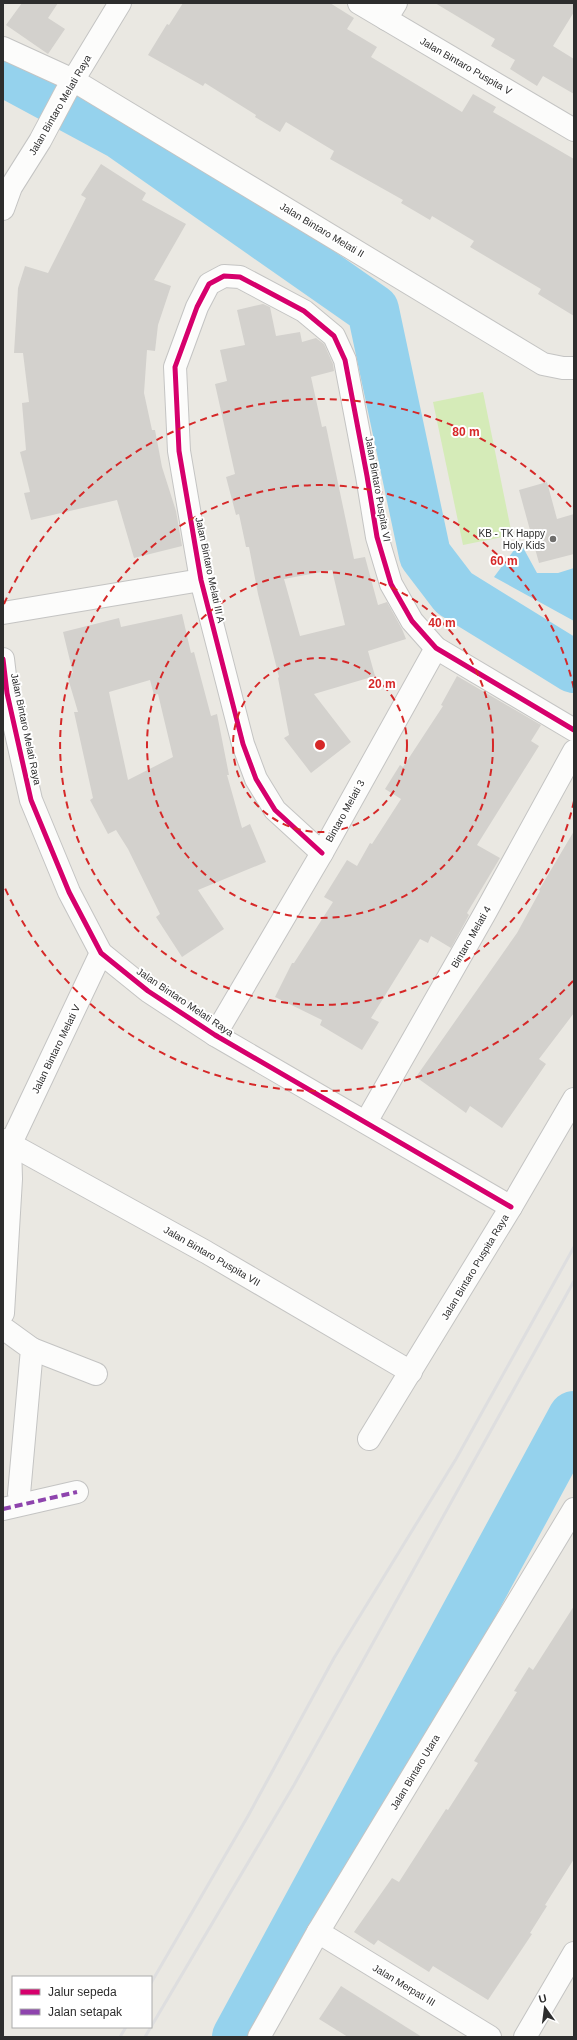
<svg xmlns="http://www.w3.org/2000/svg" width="577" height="2040" font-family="Arial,sans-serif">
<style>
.pitch{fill:#d5ebb8}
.water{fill:#95d2ed}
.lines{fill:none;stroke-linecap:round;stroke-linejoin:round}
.river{stroke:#95d2ed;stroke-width:52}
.building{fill:#d3d1cd;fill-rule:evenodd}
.street-casing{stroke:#c4c4c3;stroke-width:24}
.secondary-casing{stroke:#c4c4c3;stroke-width:24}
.street{stroke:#fcfcfb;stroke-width:22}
.secondary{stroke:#fcfcfb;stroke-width:22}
.rail{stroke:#dededf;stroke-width:3}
.quiet{stroke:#8e44ad;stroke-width:4;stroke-dasharray:8 4;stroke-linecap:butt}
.cycleway-casing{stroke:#fff;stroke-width:8}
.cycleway{stroke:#d6006c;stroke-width:5}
.ring{fill:none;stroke:#d62828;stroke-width:2;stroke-dasharray:7 5}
.poi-dot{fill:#6f6e6c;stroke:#fff;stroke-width:1.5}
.labels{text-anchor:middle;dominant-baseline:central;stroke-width:4;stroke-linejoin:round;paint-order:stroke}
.street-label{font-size:10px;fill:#2d2d2d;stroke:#fff}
.poi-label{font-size:10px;fill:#2d2d2d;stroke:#fff;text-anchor:end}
.centre{fill:#d62828;stroke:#fff;stroke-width:2}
.ring-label{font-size:12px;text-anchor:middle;font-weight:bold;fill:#d62828;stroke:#fff;stroke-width:4;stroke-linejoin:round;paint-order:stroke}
</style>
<rect width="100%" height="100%" fill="#eae8e2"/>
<path class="pitch" d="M483,392L512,535L463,545L433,402Z"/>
<path class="water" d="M520,542L537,573H558L574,568V621L494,577Z"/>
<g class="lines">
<g class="river">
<path d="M3,70L120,133L373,310L425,555L454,593L574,667"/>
<path d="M238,2037L574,1417"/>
</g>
</g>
<g class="building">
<path d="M22,3H58L48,18L65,29L48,54L6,25Z"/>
<path d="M183,3H330L354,18L347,29L377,47L371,57L462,112L473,94L496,107L493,112L574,159V316L538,294L541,289L470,247L474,241L432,216L430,220L401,203L403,200L330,159L334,151L286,122L280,132L255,117L256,115L205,83L203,86L148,55L167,24L169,25Z"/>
<path d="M435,3H574V12L553,46L574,59V94L543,76L537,86L510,69L515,60L491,46L495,39Z"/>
<path d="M101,164L146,193L142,200L186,224L154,280L171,286L158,325L155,351L147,350L144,393L152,430H155L162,467L176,511L182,546L134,558L117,500L31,520L24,493L30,492L20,452L26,450L22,403L29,402L23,353H14L18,288L25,266L48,273L86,198L81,195Z"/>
<path d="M263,304L270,307L276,336L300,332L302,342L316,338L324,344L333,364L334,371L311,377L322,427L326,426L354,559L365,557L378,605L387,602L402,629L406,639L368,651L375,676L314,694L351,742L311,773L284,738L289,735L278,678L279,677L258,594L249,547H246L239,514L236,515L226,477L235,474L215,384L227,381L220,350L245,345L237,310ZM332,570L345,625L300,636L284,579Z"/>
<path d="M547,482L557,519L574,514V554L539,563L519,490Z"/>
<path d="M182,614L191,653L194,652L211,716L217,714L229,775H227L242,828L250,824L266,862L198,890L224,929L182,957L156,917L160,914L128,849L116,830L108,834L90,800L93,798L74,712H78L67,675L73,673L63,632L119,618L121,627ZM150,680L154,695L158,694L173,757L128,780L109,692Z"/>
<path d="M457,676L541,725L531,741L539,746L477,845L500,858L467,913L469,915L451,948L431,936L428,943L420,939L371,1018L379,1022L362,1050L320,1025L322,1020L275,997L292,963H294L333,902L324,897L347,860L357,866L370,843L372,844L401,799L385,789L400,765L403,767L443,706L441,705Z"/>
<path d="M574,831V1013L539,1059L546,1064L502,1128L470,1106L466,1113L416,1077L517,933L540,891L539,890Z"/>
<path d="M574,1606V1859L545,1905L547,1906L530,1933L532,1934L488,2000L433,1966L429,1972L378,1940L374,1945L354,1932L392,1878L399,1882L446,1809L448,1810L478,1763L474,1761L517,1692L514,1691L529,1667L533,1670Z"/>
<path d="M341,1986L422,2037H348L319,2019Z"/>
</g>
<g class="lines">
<defs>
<g id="street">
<path d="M359,3L574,130"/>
<path d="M386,19L396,3"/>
<path d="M3,48L73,80L543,364L563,368H574"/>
<path d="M3,209L11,187L40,141L66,92L120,3"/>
<path d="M3,613L201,580"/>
<path d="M3,659L7,693L31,800L69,892L101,953L148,991L215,1035L511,1207"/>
<path d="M322,853L275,810L256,779L243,744L201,580L179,451L175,367L197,307L209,284L224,276L240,277L304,311L334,336L345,360L367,476L377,537L391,584L412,621L436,648L574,730"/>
<path d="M215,1035L322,853L436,648"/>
<path d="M366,1122L485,913L574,751"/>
<path d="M3,1140L206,1252L411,1372"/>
<path d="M3,1313L11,1179L10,1145L101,953"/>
<path d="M3,1328L32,1349L19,1494"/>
<path d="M32,1349L96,1374"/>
<path d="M369,1439L511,1207L574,1099"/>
<path d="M3,1509L77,1492"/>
<path d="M318,1932L490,2037"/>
<path d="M525,2037L574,1953"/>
</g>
<path id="secondary" d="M259,2037L318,1932L574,1509"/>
</defs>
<use href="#street" class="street-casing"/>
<use href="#secondary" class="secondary-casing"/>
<use href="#street" class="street"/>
<use href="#secondary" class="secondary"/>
<g class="rail">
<path d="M151,1983L248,1816L334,1658L456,1459L574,1247"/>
<path d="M120,2037L126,2027"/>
<path d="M145,2037L294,1785L574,1281"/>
</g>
<path class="quiet" d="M3,1509L77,1492"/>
<defs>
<g id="cycleway">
<path d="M3,659L7,693L31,800L69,892L101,953L148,991L215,1035L511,1207"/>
<path d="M322,853L275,810L256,779L243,744L201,580L179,451L175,367L197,307L209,284L224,276L240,277L304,311L334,336L345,360L367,476L377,537L391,584L412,621L436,648L574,730"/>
</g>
</defs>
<use href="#cycleway" class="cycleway-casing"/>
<use href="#cycleway" class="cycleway"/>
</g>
<g class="ring">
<circle cx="320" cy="745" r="87"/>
<circle cx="320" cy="745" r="173"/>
<path d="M574 801A260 260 0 1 1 574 689"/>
<path d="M573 981A346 346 0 0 1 4 886M4 604A346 346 0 0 1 573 509"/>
</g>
<circle class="poi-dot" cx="553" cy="539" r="4"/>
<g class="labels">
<g class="street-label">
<text transform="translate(466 66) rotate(30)">Jalan Bintaro Puspita V</text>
<text transform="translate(60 105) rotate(-60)">Jalan Bintaro Melati Raya</text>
<text transform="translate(322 230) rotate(31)">Jalan Bintaro Melati II</text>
<text transform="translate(378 489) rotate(80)">Jalan Bintaro Puspita VI</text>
<text transform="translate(210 570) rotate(78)">Jalan Bintaro Melati III A</text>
<text transform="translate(26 729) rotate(78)">Jalan Bintaro Melati Raya</text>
<text transform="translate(345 811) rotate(-61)">Bintaro Melati 3</text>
<text transform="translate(471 937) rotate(-60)">Bintaro Melati 4</text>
<text transform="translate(185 1002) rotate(34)">Jalan Bintaro Melati Raya</text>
<text transform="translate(56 1049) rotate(-64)">Jalan Bintaro Melati V</text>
<text transform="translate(212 1256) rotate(30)">Jalan Bintaro Puspita VII</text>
<text transform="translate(475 1267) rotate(-59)">Jalan Bintaro Puspita Raya</text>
<text transform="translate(415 1772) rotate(-59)">Jalan Bintaro Utara</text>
<text transform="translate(404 1985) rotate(31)">Jalan Merpati III</text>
</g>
<g class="poi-label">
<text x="545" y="533">KB - TK Happy<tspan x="545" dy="12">Holy Kids</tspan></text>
</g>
</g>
<circle cx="320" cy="745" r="6" class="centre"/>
<g class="ring-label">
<text x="466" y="436">80 m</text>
<text x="504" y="565">60 m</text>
<text x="442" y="627">40 m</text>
<text x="382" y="688">20 m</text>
</g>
<rect width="577" height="2040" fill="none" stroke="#2d2d2d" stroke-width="8"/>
<rect x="12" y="1976" width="140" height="52" fill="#ffffff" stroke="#ababab"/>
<rect x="20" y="1989" width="20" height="6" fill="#d6006c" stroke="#ababab"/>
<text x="48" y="1996" font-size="12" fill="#2d2d2d">Jalur sepeda</text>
<rect x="20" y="2009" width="20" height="6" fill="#8e44ad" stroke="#ababab"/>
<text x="48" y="2016" font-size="12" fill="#2d2d2d">Jalan setapak</text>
<g transform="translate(545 2008) rotate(346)" stroke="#ffffff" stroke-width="3" paint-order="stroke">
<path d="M0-3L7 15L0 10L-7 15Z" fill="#2d2d2d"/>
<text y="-6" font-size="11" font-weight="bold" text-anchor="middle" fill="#2d2d2d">U</text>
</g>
</svg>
